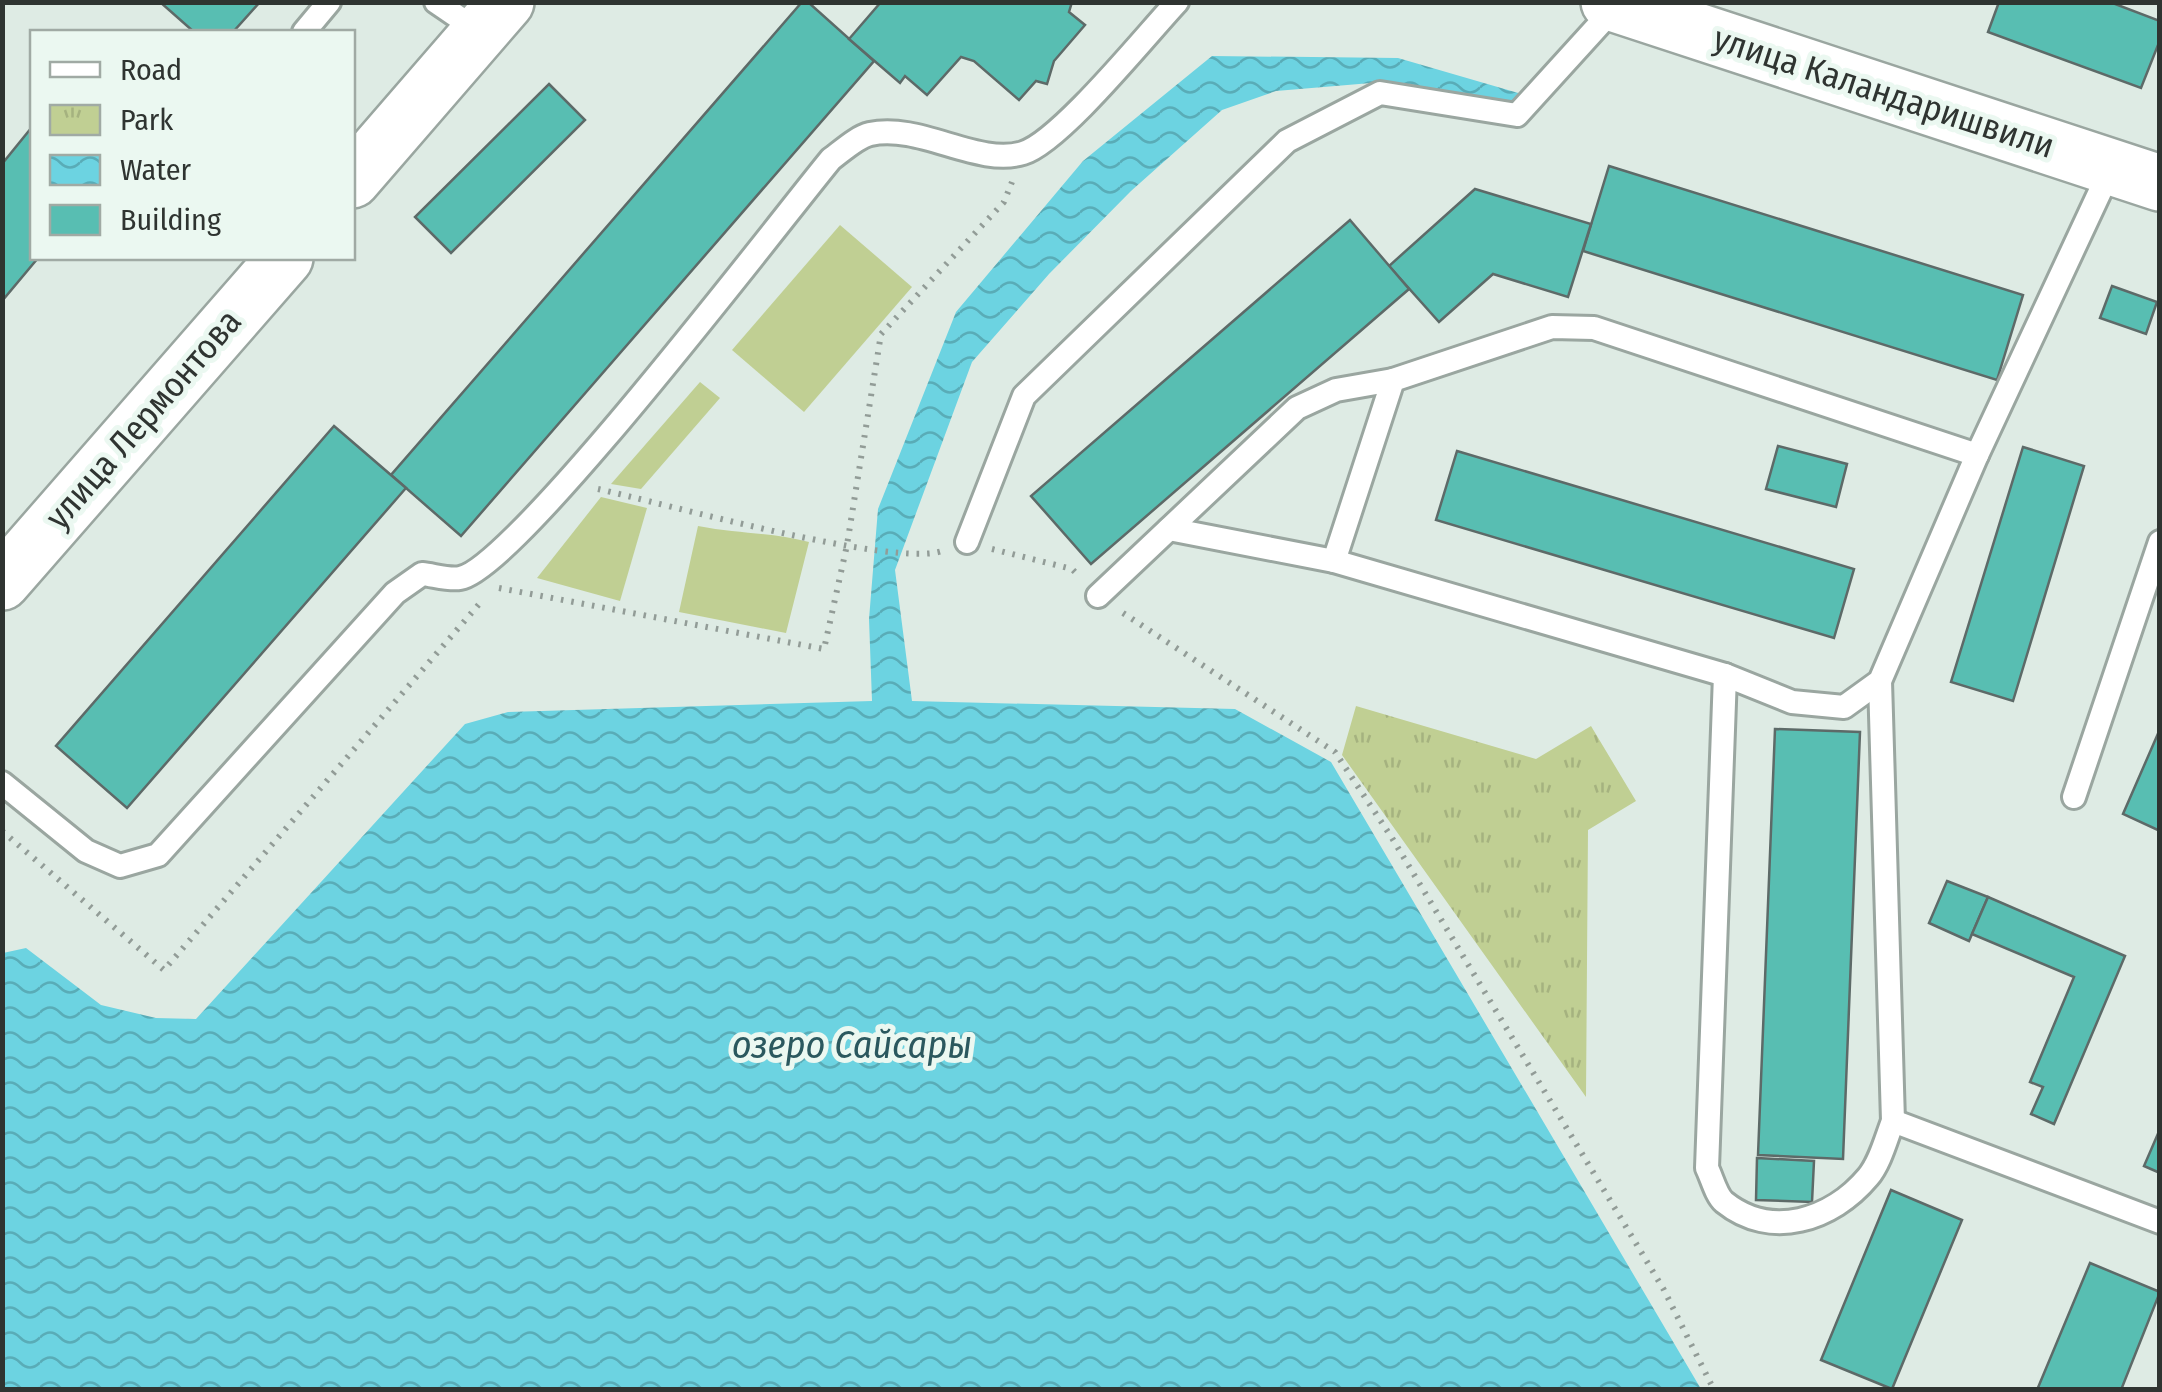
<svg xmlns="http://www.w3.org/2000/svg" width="2162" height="1392" font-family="'Fira Sans Condensed',sans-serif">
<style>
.grass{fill:#c0cf93}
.park{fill:url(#park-tufts)}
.water{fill:url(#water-waves)}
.building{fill:#58beb2;stroke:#5d6a68;stroke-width:2.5}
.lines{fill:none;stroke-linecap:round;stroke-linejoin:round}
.lane-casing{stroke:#9aa6a0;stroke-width:28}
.secondary-casing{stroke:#9aa6a0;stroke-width:60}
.primary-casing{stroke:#9aa6a0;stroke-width:60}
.path{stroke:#929c97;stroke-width:6;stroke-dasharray:2.5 8;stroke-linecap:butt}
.lane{stroke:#fff;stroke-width:22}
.secondary{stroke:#fff;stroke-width:55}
.primary{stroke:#fff;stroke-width:55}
.labels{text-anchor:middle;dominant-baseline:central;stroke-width:10;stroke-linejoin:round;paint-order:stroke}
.street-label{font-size:35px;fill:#2f3431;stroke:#ebf8f1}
.water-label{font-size:38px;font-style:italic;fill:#2b585e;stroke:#ebf8f1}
</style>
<defs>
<pattern id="park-tufts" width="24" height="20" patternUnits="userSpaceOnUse" patternTransform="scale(2.5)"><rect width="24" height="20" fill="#c0cf93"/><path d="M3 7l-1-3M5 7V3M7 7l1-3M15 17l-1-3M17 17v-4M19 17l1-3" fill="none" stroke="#a5b27f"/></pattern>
<pattern id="water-waves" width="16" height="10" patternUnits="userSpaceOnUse" patternTransform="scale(2.5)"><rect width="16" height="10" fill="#6cd3e1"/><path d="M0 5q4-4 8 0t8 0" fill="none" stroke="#59acb7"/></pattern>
</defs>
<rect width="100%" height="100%" fill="#deebe4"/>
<g class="grass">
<path d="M840,225L912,287L804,412L732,350Z"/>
<path d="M700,382L720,398L641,489L611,484Z"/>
<path d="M601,497L647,508L620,601L537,578Z"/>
<path d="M698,526C738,534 771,532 809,542L786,633L679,612Z"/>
</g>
<path class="park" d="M1356,706L1536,759L1591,726L1636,801L1588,830L1586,1097L1342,755Z"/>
<path class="water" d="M1212,56L1398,58L1529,96L1510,108L1451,93L1371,83L1276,91L1222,110L1131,191L1049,274L972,362L895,570L912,701L1235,709L1331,762L1701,1389L3,1390V953L26,948L101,1005L156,1018L196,1019L465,724L508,712L872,701L869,619L878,509L956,312L1083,161Z"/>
<g class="building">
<path d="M160,2H260L233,32H194Z"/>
<path d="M802,2H808L874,61L461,536L391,475Z"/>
<path d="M881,2H1072L1069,12L1085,25L1054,61L1047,84L1036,81L1019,100L974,61L961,57L927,95L905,76L900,83L849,39Z"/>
<path d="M1999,2H2110L2160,21V40L2141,88L1988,32Z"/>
<path d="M549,84L585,120L451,253L415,217Z"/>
<path d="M32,127V258H38L2,301V164Z"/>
<path d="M1609,166L2023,295L1997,380L1583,251Z"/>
<path d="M1475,189L1591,224L1568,297L1493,274L1439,322L1389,266Z"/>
<path d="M1350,220L1409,289L1091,564L1031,496Z"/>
<path d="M2112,286L2157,302L2146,334L2100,318Z"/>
<path d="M334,426L406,488L127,808L56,746Z"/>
<path d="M1778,446L1847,464L1836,507L1766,489Z"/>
<path d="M2023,447L2084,466L2013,701L1951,682Z"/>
<path d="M1457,451L1854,569L1834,638L1436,520Z"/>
<path d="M1775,729L1860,732L1843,1159L1758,1155Z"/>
<path d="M2160,729V831L2123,814Z"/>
<path d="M1947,881L1988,897L1969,941L1929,923Z"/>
<path d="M1988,897L2125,956L2054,1124L2031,1114L2043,1087L2030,1082L2074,977L1972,934Z"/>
<path d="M2160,1129V1173L2144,1166Z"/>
<path d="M1757,1158L1814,1161L1812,1202L1756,1200Z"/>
<path d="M1891,1190L1962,1220L1892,1389L1821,1360Z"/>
<path d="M2090,1263L2160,1292L2121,1390H2037Z"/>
</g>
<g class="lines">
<defs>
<g id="lane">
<path d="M436,2L480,32"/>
<path d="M304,32L329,2"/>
<path d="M2112,166L1977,455L1880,681L1844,707L1792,702L1725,675L1707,1168C1712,1178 1716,1195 1724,1202C1771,1240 1832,1220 1868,1177C1880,1163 1886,1139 1893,1121L2160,1222"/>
<path d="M1169,529L1334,561"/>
<path d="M967,542L1024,396L1287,141L1380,93L1517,115L1617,5"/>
<path d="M1098,596L1297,408L1336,390L1393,380"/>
<path d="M1725,675L1334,561L1393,380L1552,327L1594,328L1977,455"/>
<path d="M1880,681L1893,1121"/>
<path d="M2,783L86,851L120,866L158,855L395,593L422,574C433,575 449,580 460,578C515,569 779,222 831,159C842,151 857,137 870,134C920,123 978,167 1023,153C1060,142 1146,35 1177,2"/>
<path d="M2074,797L2160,542"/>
</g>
<path id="secondary" d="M1609,2L2160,183"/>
<g id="primary">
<path d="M352,180L506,2"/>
<path d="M2,582L285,258"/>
</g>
</defs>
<use href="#lane" class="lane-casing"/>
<use href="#secondary" class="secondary-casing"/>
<use href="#primary" class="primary-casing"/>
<g class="path">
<path d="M598,489C662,503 895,568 942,551"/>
<path d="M992,549L1072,569L1079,576"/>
<path d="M499,588L824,649L847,545L881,334L1004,202L1012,182"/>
<path d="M1123,613L1335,752L1392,838L1664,1290L1714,1390"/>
<path d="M2,831L164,970L480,603"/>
</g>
<use href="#lane" class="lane"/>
<use href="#secondary" class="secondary"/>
<use href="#primary" class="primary"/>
</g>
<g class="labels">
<g class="street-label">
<text transform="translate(1884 92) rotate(18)">улица Каландаришвили</text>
<text transform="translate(143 419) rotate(-49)">улица Лермонтова</text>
</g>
<g class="water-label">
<text x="852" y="1045">озеро Сайсары</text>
</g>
</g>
<rect width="2162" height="1392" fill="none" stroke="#2f3431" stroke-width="10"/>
<rect x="30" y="30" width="325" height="230" fill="#ebf8f1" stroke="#a0aaa4" stroke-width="2.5"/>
<rect x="50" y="62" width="50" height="15" fill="#ffffff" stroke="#a0aaa4" stroke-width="2.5"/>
<text x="120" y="80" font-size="30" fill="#2f3431">Road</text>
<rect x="50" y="105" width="50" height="30" fill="url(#park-tufts)" stroke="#a0aaa4" stroke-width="2.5"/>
<text x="120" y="130" font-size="30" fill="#2f3431">Park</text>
<rect x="50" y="155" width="50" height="30" fill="url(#water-waves)" stroke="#a0aaa4" stroke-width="2.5"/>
<text x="120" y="180" font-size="30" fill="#2f3431">Water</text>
<rect x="50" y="205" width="50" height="30" fill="#58beb2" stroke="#a0aaa4" stroke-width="2.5"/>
<text x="120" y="230" font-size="30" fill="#2f3431">Building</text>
</svg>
